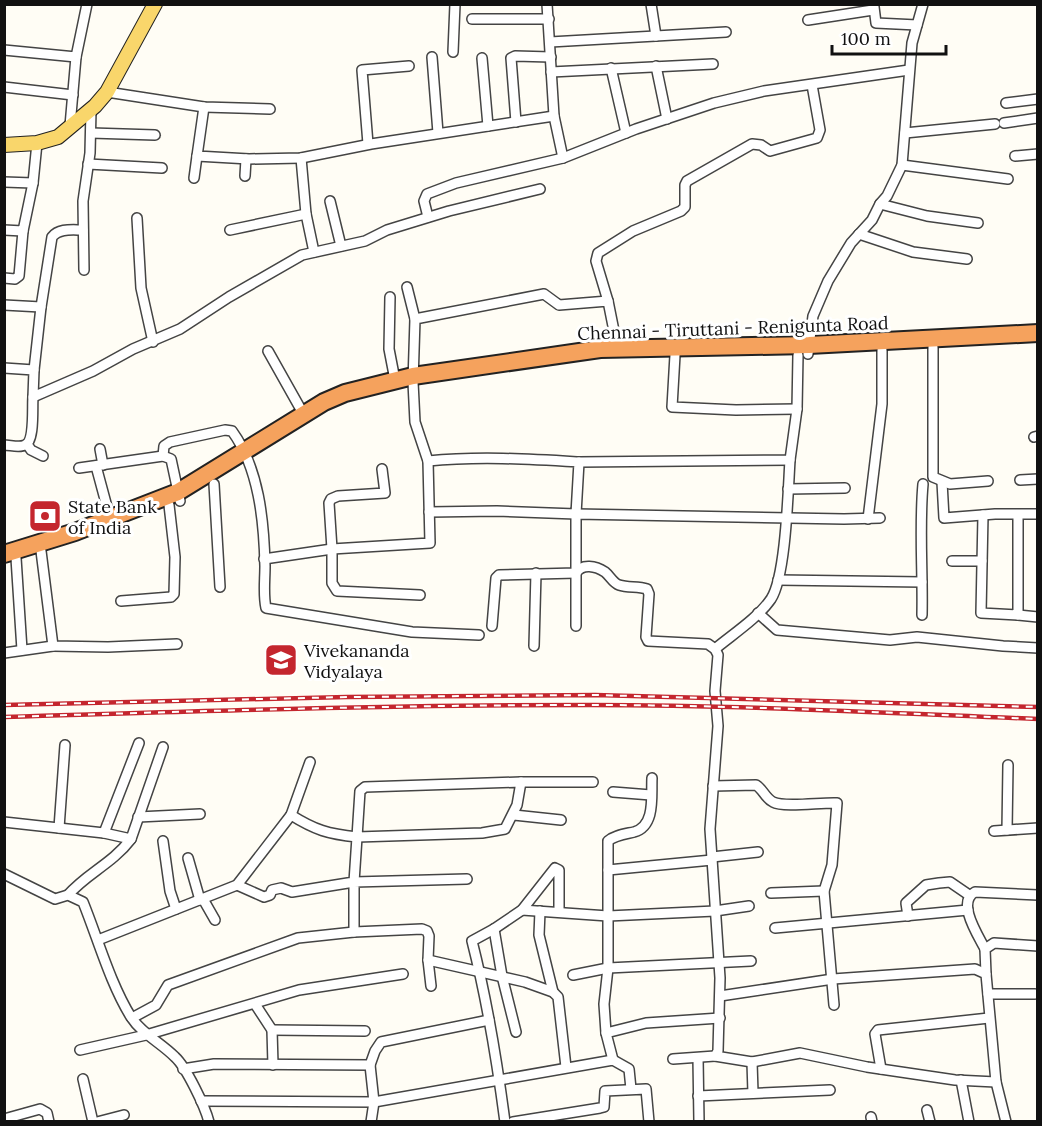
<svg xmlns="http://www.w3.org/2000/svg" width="1042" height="1126" font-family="Lora,serif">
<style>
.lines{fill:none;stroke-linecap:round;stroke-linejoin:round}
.street-casing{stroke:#444;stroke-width:12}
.primary-casing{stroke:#222;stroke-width:16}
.highway-casing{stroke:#222;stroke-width:20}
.street{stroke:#fff;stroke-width:9}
.primary{stroke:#f9d66b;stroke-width:14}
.highway{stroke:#f5a25d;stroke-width:16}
.rail-casing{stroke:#c4262e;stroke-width:4.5}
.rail{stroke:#fff;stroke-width:2;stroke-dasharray:7;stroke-linecap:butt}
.labels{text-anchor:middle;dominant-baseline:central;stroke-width:6;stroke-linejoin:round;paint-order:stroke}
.street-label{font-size:18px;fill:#111;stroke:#fff}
.poi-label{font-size:18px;fill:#111;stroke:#fff;text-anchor:start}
</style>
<rect width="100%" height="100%" fill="#fffdf5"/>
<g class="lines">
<defs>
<g id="street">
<path d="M547,4L554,116L563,158"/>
<path d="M651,4L656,36"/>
<path d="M874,7L876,23L917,25"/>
<path d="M472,19H549"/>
<path d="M808,20L873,10"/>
<path d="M550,42L726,32"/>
<path d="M4,50L76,57L87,4"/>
<path d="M453,52L455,4"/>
<path d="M432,57L438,133"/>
<path d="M482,58L488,126"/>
<path d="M656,66L667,119"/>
<path d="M611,68L626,133"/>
<path d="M551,72L713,64"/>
<path d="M4,87L73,95"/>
<path d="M107,92L204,107L270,109"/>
<path d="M1006,103L1038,99"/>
<path d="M204,107L197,156L249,159L301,158L371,144L554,116"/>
<path d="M516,122L511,58L515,56L551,57"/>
<path d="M1004,123L1038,118"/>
<path d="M70,126L76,57"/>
<path d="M91,133L155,135"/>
<path d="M905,133L995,124"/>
<path d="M368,144L362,70L409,66"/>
<path d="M1015,156L1038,154"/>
<path d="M301,158L306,214L314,252"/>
<path d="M88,164L162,168"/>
<path d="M902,165L1008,179"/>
<path d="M245,176L246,159"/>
<path d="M194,178L197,156"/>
<path d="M4,182L33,183"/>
<path d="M330,201L341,246"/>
<path d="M880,204L927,216L978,223"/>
<path d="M428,217L424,201L427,194L456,183L563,158L636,129L714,103L764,91L909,70"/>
<path d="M137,218L141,288L153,342"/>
<path d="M4,230L23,231L33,183L37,143"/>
<path d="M230,230L306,214"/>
<path d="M859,234L913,252L967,259"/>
<path d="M84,270L83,201L90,153L91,110"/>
<path d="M4,278L15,279L19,276L23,231"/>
<path d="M407,287L415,319"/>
<path d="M390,297L389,349L395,380"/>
<path d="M608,301L596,261L598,253L633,231L681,211L685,207V185L687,181L752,144L761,145L770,151L817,138L820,130L812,85"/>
<path d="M4,305L41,307"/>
<path d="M933,347V477L950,484L988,481"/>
<path d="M268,351L304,415"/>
<path d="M808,354L813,316L828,281L851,243L872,220L880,204L887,196L902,165L912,43L923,4"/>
<path d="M675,355L672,407L736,410L797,409"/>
<path d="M4,368L34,370L33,397L93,371L133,349L180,329L229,297L302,255L365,241L387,230L449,211L540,189"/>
<path d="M34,370L41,307L52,237C59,228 72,230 83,230"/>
<path d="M1034,437L1038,436"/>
<path d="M27,444L31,450L43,456"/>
<path d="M4,445C10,445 20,448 25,445C35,441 32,407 33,397"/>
<path d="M100,449L103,465"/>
<path d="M163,456L164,446L170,442L225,430L232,431C259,468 264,521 265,566C265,580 263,595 266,608L412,632L479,635"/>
<path d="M428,461C479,456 528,459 579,462L576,514L497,511L429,512"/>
<path d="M579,462L790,460L797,409L798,355"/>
<path d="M96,466L110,518"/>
<path d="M79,468L163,456L171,459L180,501"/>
<path d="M382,469L385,493L338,496L331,499L329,503L332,549V583L337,591L420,595"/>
<path d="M1020,480L1038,479"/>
<path d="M942,482L944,518L995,514H1038"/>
<path d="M214,484L220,587"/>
<path d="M788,489L845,488"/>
<path d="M983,515L981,613L1018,615V515"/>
<path d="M868,519L882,404V350"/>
<path d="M41,551L53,646L108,647L177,644"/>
<path d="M16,558L22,650"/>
<path d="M264,559L332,549L430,543L428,461L415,422L413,382L415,319L544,294L559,305L608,301L618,351"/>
<path d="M952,561H982"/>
<path d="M778,580L922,582"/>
<path d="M121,601L171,597L174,594L175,557L169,505"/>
<path d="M758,613L777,630L890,640L917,637L1003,646L1038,648"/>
<path d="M922,615C923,571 919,528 923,484"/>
<path d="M1018,615L1038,617"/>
<path d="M492,626L496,578L499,575L576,573C582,563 596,566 605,572C610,576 613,583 619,585C628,588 638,586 647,589L649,594L646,637L648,641L708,644L715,649L718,655L715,691L718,726L710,829L720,978L718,1051L715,1056L673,1059"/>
<path d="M576,626V514L844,519L880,518"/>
<path d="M534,646L536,573"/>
<path d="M715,649C733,634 758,618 771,599C786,576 788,491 790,460"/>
<path d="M4,653L53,646"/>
<path d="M521,782L517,805L505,829L482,833L357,837L360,791L365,787Z"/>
<path d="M521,782H593"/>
<path d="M713,786L756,785C763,789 765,798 773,802C784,808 822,802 837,803L832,865L824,891L834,1005"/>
<path d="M613,792L651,795"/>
<path d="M514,815L561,820"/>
<path d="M138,817L200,814"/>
<path d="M4,822L104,833L131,839"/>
<path d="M59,828L65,745"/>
<path d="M1007,830L1008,765"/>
<path d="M994,831L1038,828"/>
<path d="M104,833L139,743"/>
<path d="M163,841L170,891L176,909"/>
<path d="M712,857L758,852"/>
<path d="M188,858L200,900"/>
<path d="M608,870L712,860"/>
<path d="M4,874L55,899L68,895L83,902C98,939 110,983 131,1017C142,1034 160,1042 175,1057C186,1067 205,1106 209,1122"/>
<path d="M237,885L264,897L270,895L272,890L281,888L292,892L354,882L357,837C328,834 315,830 291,815"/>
<path d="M771,893L824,891"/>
<path d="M68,895C87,873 112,864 131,839L163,747"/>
<path d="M203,899L215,920"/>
<path d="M522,910L608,916L715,911L749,906"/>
<path d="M540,911L539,935L553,992"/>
<path d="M908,916L906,903L926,885L939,883L950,882L969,895"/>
<path d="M775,928L968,910"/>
<path d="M494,929L502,976L516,1032"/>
<path d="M354,932V882L467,879"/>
<path d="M98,940L237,885L291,815L310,762"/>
<path d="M985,949C978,935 956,902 975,892L1038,895"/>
<path d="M428,960L525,982L553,992L558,997L566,1067"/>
<path d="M986,974L985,949L994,943L1038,946"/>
<path d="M573,975L608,968L751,961"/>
<path d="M988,994H1035"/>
<path d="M720,996L833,979L975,969L986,974L996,1082L1006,1122"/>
<path d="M255,1004L272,1030L273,1065"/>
<path d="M132,1018L156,1005L168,985L298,938L354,932L422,929L427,931L429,936L428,960L431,986"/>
<path d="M272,1030L365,1031"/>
<path d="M606,1033L604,1004L608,968V841C615,835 625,834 634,832C656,826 651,795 652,778"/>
<path d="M80,1050L146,1035L299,990L403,974"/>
<path d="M715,1056L752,1062L800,1053L867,1067L955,1080L996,1082"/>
<path d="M698,1058L699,1122"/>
<path d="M613,1060L606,1033L646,1023L720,1018"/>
<path d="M752,1062L753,1093"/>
<path d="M370,1065L374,1102L371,1122"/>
<path d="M183,1069L214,1064L370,1065L375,1051L381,1042L489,1020"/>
<path d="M881,1069L875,1034L878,1030L989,1018"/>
<path d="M83,1079L93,1122"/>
<path d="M961,1080L969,1122"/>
<path d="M698,1096L830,1090"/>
<path d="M201,1101L374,1102L613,1060L629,1069L631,1089"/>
<path d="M927,1110L930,1122"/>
<path d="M871,1117L872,1122"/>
<path d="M4,1119L40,1109L47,1113L49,1122"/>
<path d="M97,1122L124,1115"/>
<path d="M505,1122C497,1061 487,1000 472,941L494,929L522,910L555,868L559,870V912"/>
<path d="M513,1122L600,1108L604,1107L605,1091L646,1089L649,1122"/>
</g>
<path id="primary" d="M4,145L37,143L58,137L95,106L107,92L155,4"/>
<path id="highway" d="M4,554L75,532L178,492L324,402L345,393L413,376L600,349L809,345L1038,333"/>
</defs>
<use href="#street" class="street-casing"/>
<use href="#primary" class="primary-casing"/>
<use href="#highway" class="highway-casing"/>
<use href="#street" class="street"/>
<use href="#primary" class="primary"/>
<use href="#highway" class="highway"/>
<defs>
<g id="rail">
<path d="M4,705L347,697L595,695L1038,707"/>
<path d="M4,717C200,711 396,705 591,705C740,705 889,713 1038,719"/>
</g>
</defs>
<use href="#rail" class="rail-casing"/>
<use href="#rail" class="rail"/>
</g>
<defs>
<symbol id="bank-square" viewBox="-11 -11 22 22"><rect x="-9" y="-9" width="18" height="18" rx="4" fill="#c4262e" stroke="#fff"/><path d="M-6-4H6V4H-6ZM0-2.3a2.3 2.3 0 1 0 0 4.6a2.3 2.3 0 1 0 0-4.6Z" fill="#fff"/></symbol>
<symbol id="school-square" viewBox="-11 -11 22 22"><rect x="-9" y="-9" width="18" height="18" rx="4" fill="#c4262e" stroke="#fff"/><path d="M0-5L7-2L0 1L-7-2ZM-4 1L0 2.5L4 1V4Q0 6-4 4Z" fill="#fff"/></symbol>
</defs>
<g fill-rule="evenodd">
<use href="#bank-square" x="26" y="497" width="38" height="38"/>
<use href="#school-square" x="262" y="641" width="38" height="38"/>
</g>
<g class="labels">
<g class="street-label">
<text transform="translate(733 328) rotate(-2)">Chennai - Tiruttani - Renigunta Road</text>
</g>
<g class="poi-label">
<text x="68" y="506">State Bank<tspan x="68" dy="21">of India</tspan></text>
<text x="304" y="650">Vivekananda<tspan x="304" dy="21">Vidyalaya</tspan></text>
</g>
</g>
<rect width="1042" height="1126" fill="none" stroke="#111111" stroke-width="12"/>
<path d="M832 45v9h114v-9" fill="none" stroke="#111111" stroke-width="3"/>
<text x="841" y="45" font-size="18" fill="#111111" stroke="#ffffff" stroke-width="4.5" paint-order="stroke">100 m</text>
</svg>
